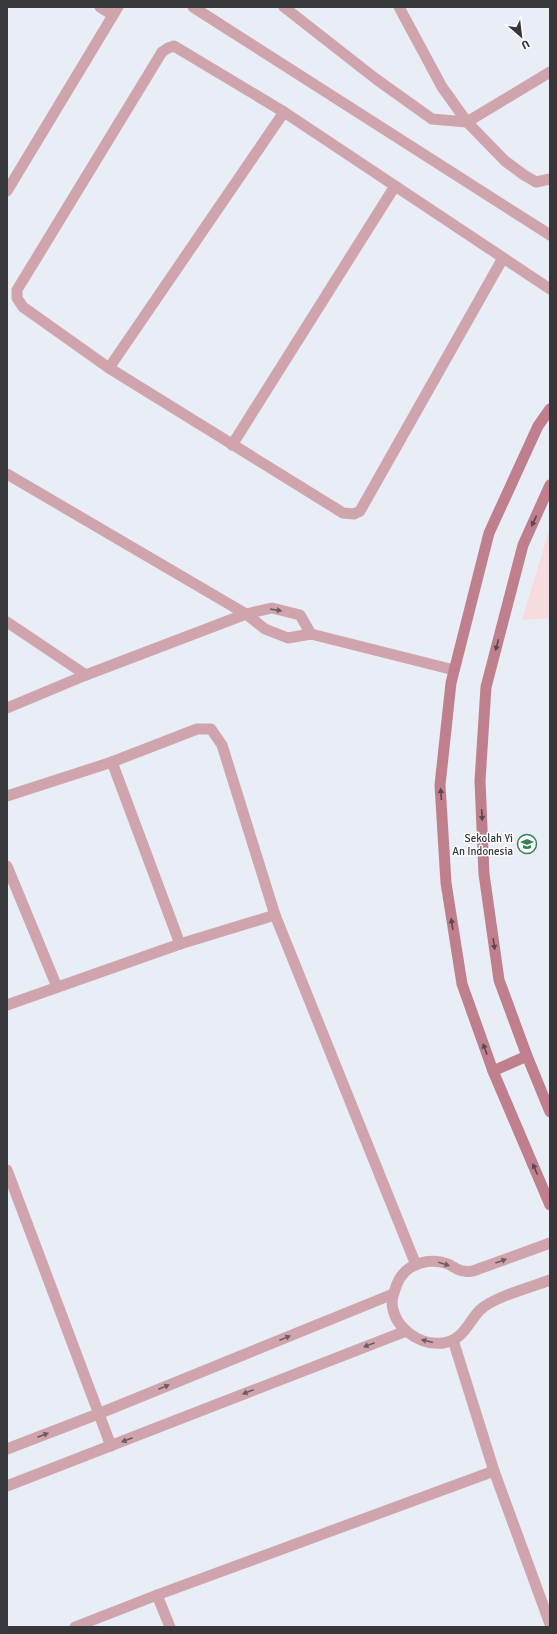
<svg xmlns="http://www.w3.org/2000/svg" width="557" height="1634" font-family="Signika,sans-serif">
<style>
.medical{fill:#f6dbdf}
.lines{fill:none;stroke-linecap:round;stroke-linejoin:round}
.minor{stroke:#d0a4ac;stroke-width:11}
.secondary{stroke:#bf7f8d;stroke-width:11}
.oneway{fill:#584950}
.oneway2{fill:#6b5d63}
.labels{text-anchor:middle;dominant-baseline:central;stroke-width:3;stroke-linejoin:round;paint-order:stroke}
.poi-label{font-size:11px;fill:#35373b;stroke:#fff;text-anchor:end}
</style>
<rect width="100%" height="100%" fill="#e8edf6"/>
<path class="medical" d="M550,528V618L522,620L549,531Z"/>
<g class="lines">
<g class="minor">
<path d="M100,7L113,15"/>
<path d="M193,7L550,235"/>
<path d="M284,7L376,79L432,119L467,122L550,72"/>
<path d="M399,7L442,87L467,122L505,161L524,175L536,182L550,179"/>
<path d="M7,191L118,7"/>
<path d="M503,258L360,511L354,514L343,513L109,368L23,307L17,298V290L162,52L168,48L174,46L284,112L550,289"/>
<path d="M109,368L284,112"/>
<path d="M232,445L395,186"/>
<path d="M7,474L246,614L265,629L288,638L311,634L454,670"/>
<path d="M7,622L86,675"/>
<path d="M7,708L86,675L246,614L272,608L300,615L311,634"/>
<path d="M112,762L180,944"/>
<path d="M7,796L112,762L197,729H211L222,745L275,915L416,1265"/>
<path d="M7,866L57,987"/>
<path d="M7,1005L180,944L275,915"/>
<path d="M7,1170L111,1446"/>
<path d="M550,1243L473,1271C471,1271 467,1272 464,1271C458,1271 453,1266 448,1264C440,1261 429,1260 421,1263C409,1266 401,1274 397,1284C395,1290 392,1296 392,1302C393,1327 419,1346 443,1343C464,1340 468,1322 480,1310C493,1297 532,1287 550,1280"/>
<path d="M453,1340L494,1471L550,1624"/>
<path d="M7,1449L98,1414L393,1294"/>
<path d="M7,1486L406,1331"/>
<path d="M157,1595L170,1627"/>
<path d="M75,1627L157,1595L494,1471"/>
</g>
<g class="secondary">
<path d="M550,409L538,426L489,533L451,683L440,785L446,883L462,984L493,1071L550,1205"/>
<path d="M550,485L523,545L486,687L480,781L484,874L499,980L527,1056L550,1112"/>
<path d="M493,1071L527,1056"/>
</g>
</g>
<defs><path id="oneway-solid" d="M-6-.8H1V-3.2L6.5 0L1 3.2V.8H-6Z"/></defs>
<g class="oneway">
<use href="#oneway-solid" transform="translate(534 521) rotate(115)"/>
<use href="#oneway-solid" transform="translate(497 645) rotate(105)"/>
<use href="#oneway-solid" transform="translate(441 794) rotate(-94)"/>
<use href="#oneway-solid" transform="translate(482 815) rotate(87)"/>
<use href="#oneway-solid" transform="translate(452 924) rotate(-99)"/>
<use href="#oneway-solid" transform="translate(494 944) rotate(82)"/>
<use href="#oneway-solid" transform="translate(485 1049) rotate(-110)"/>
<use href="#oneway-solid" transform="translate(535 1169) rotate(-113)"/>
</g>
<g class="oneway2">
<use href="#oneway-solid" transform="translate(276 610) rotate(9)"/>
<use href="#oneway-solid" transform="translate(501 1261) rotate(-20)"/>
<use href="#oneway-solid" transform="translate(444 1264) rotate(17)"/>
<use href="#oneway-solid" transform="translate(285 1338) rotate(-22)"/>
<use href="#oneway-solid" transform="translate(427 1341) rotate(-166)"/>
<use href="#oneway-solid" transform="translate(369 1345) rotate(159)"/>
<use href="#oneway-solid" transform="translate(164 1387) rotate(-22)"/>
<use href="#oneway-solid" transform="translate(248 1392) rotate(159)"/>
<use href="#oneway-solid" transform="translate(43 1435) rotate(-21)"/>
<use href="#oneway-solid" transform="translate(127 1440) rotate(159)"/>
</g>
<defs>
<symbol id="school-ring" viewBox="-11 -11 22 22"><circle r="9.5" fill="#fff" stroke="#368251" stroke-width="1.5"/><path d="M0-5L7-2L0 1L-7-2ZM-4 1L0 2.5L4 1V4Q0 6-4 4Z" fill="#368251"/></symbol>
</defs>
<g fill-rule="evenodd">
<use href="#school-ring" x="516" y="833" width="22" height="22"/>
</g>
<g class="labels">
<g class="poi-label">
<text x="513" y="838">Sekolah Yi<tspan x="513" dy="13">An Indonesia</tspan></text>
</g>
</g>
<rect width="557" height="1634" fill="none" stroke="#35373b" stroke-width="16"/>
<g transform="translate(521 36) rotate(152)" stroke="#ffffff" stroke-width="3" paint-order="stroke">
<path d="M0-3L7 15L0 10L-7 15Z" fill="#35373b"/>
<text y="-6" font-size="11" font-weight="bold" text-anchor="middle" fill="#35373b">U</text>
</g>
</svg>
